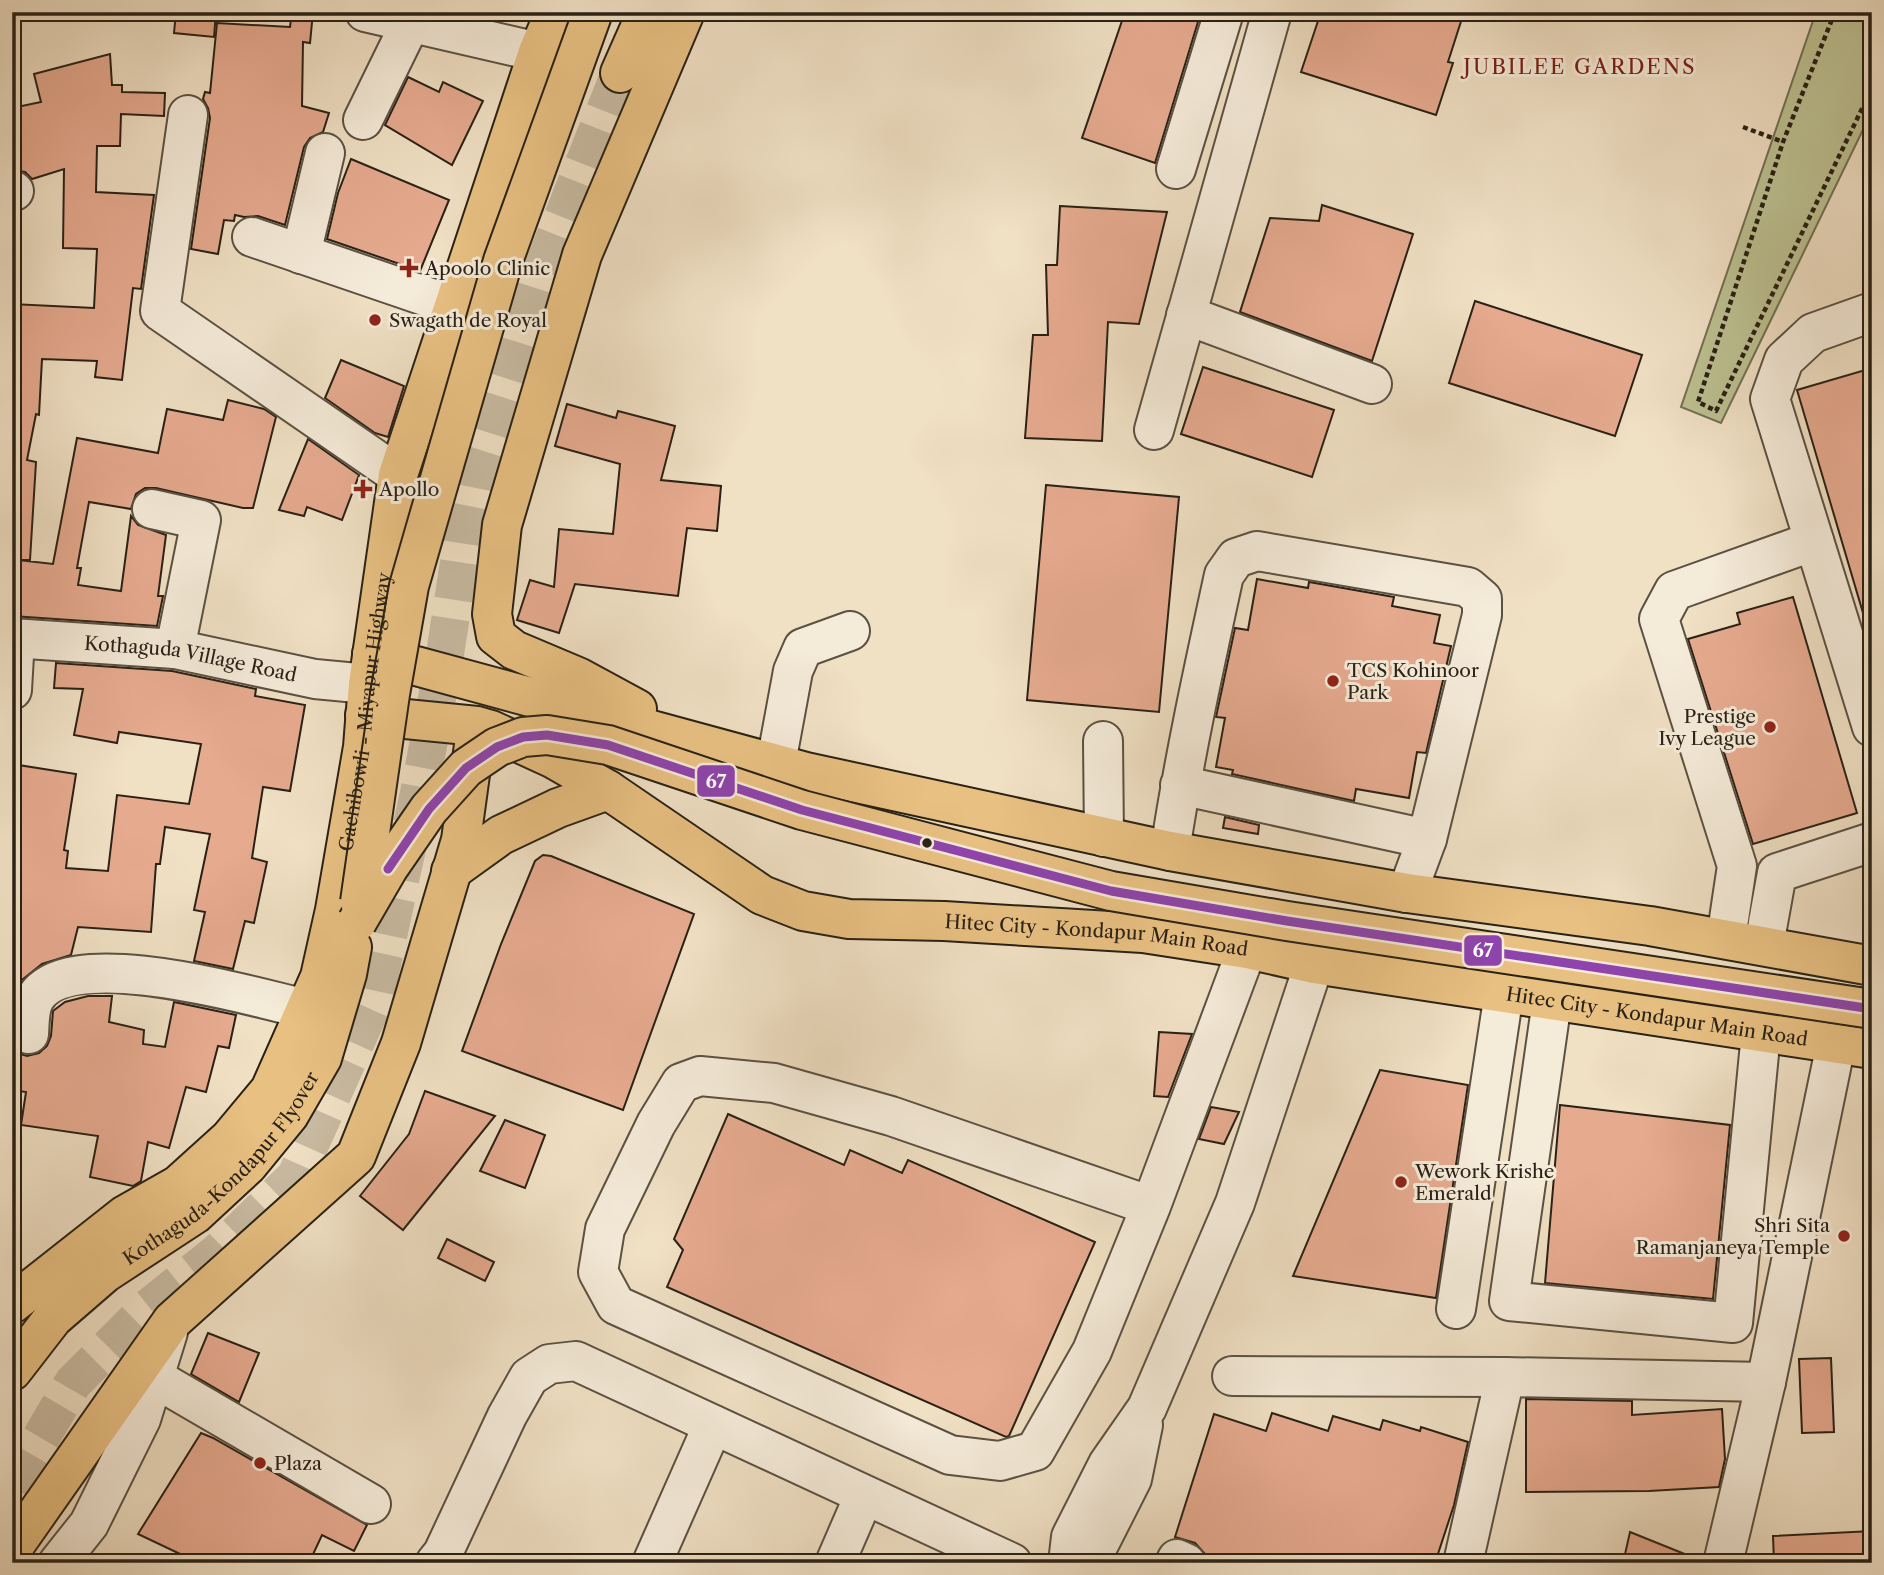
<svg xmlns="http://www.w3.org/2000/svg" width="1884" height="1575" font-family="'Libre Caslon Text',serif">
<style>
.green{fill:#bdc192;stroke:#737154;stroke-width:2}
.building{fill:#e6aa8f;stroke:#292116;stroke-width:2}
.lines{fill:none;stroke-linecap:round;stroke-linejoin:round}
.major-tunnel{stroke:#c8baa1;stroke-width:38;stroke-dasharray:38 19;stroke-linecap:butt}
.minor-casing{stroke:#5b5142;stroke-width:42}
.major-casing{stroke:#292116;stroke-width:42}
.path{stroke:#292116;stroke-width:4.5;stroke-dasharray:5 3.5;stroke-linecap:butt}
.minor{stroke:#f5ebd9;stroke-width:38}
.major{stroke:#e8c082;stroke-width:38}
.major-bridge-casing{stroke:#292116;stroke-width:42;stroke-linecap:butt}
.major-bridge{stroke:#e8c082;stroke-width:38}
.bus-1-casing{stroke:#f5ebd9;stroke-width:14}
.bus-1{stroke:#8e44ad;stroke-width:9}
.poi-dot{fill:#8f2418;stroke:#f5ebd9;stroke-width:2.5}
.bus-dot{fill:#292116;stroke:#f5ebd9;stroke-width:2.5}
.labels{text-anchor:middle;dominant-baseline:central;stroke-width:6;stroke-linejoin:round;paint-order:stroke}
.poi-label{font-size:19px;fill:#292116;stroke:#f5ebd9;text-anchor:start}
.street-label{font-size:19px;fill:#292116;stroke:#f5ebd9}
.neighbourhood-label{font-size:21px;letter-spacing:2px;fill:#7a1f14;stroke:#f5ebd9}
.line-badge{stroke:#f5ebd9;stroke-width:2.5}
.badge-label{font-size:19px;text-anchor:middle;font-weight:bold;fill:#fff}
</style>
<rect width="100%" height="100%" fill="#f0e0c4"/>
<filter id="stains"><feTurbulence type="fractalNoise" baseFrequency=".00286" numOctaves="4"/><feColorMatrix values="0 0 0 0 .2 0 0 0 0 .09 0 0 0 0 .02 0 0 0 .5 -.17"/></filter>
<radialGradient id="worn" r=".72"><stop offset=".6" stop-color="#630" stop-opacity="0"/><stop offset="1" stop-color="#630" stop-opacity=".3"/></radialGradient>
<path class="green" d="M1816,12H1872V111L1721,423L1681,407Z"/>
<g class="building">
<path d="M176,12H216L214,37L174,33Z"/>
<path d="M292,12H313L310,43L303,42L302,106L329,113L323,132L310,138L304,147L285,225L258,216L244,217L235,215L234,221L224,220L218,254L191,249L210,118L208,108L203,99L205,92L210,93L217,23L290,27Z"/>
<path d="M1125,12H1201L1155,163L1082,138Z"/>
<path d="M1321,12H1464L1448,62L1453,63L1436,115L1301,72Z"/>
<path d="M110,54L112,85H122V92L165,93L164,116L121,114L120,146H97L96,192L154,195L141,289L133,288L122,380L95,377L97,361L42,359L39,415L36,414L27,460L36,462L30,560H18L53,564L77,438L158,453L167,409L223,420L228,400L264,409L276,417L253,508H243L156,488H145L136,494L131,509L89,502L77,568H81L78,585L121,591L131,516L138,525L166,535L158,596H163L157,626L12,616V413L17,331H12V304L94,308L97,249L63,248L64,169L32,179L25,172L12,170V108L41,102L34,74Z"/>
<path d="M408,77L439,92L443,82L483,101L452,165L385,125Z"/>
<path d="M351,159L449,200L420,271L327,239L338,193Z"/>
<path d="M1322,205L1413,234L1372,361L1240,312L1270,218L1319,221Z"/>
<path d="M1060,206L1167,212L1139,324L1108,322L1102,441L1025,438L1033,335H1048L1046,265H1057Z"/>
<path d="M1475,301L1642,355L1615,436L1449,383Z"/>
<path d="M341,360L404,386L388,437L375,433L325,398Z"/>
<path d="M1203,367L1334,410L1312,477L1181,434Z"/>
<path d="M1872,368V622L1866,623L1797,390Z"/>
<path d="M567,404L616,418L618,411L675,426L661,480L721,486L717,531L687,528L678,596L575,584L559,633L517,620L530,580L554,587L559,529L613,534L620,464L555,446Z"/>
<path d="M308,439L359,475L342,520L307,507L304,516L279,510Z"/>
<path d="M1046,485L1179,497L1159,712L1027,700Z"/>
<path d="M1257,579L1308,588L1309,582L1394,597L1392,606L1440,615L1434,643L1451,646L1426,753L1417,752L1409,798L1356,789L1354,801L1232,774L1233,770L1216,767L1225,718L1216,717L1235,628L1248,630Z"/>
<path d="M1793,597L1857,813L1753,844L1688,639L1740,624L1737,613Z"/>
<path d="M56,663L172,671L256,689L255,696L305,705L290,791L263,787L252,858L267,862L254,923L245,921L233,969L194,961L205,912L194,910L210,834L165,827L160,864H156L151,932L78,927L71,955L42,964L22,980L12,996V800L18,765L76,774L64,850L68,851L66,868L108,871L117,795L189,804L201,744L119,732L117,743L74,735L83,689L54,688Z"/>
<path d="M1225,817L1259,825L1258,834L1223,828Z"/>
<path d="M543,855L551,856L694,914L623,1110L462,1051L501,944L535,861Z"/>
<path d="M88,996H112L109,1022L144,1030L143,1044L165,1047L174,1002L236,1015L229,1048L218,1046L206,1092L186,1087L169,1148L148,1142L141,1181L133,1186L90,1177L98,1136L21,1125L26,1092L12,1090V1047L17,1053L27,1056L39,1053L47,1046L51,1036L53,1011L65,1002Z"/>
<path d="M1159,1032L1192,1034L1168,1097L1154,1096Z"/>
<path d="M1380,1070L1468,1085L1436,1298L1293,1276Z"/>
<path d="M425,1091L495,1116L403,1230L360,1196L409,1134Z"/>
<path d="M1560,1105L1730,1125L1713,1299L1545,1283Z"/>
<path d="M1211,1107L1239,1112L1224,1144L1199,1139Z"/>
<path d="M728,1114L844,1165L850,1150L902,1173L908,1160L1095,1242L1009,1436L1006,1437L667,1287L683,1250L674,1239Z"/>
<path d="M505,1120L545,1135L525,1188L480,1171Z"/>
<path d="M447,1239L494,1262L485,1281L438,1258Z"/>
<path d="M208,1333L259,1353L239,1402L191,1374Z"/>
<path d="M1831,1358L1834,1432L1802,1433L1799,1359Z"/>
<path d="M1526,1399L1632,1401V1415L1722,1409L1725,1459L1719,1487L1649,1491L1526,1492Z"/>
<path d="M1272,1413L1328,1431L1333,1416L1380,1430L1383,1420L1420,1431L1421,1427L1468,1442L1454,1505L1435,1563H1236L1205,1554L1195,1543L1175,1537L1214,1414L1266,1431Z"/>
<path d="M201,1433L213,1438L367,1525L354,1551L322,1535L309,1563H199L138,1534Z"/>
<path d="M1872,1531V1563H1774L1773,1536Z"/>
<path d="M1630,1532L1702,1561V1563H1623Z"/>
</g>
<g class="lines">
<path class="major-tunnel" d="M12,1487L73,1383L148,1308L218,1252L296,1176L374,1001L419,793L444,661L463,536L475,477L538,280L620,73"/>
<defs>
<g id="minor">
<path d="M365,12L538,52"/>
<path d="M188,115L160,311L398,475"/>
<path d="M363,120L411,22"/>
<path d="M1176,169L1224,12"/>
<path d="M12,192L14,191"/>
<path d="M252,237L454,306"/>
<path d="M301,254L325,153"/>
<path d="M1872,312L1813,333L1784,360L1770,399L1872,727"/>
<path d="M1186,315L1372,384"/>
<path d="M1154,430L1272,12"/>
<path d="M152,509L201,520L175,649"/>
<path id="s1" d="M12,638L175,649L315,679L368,684"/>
<path d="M12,690L15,638"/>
<path d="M1103,741L1104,837"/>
<path d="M776,763L793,671L803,648L850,631"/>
<path d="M1170,851C1184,758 1204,667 1224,575L1236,558L1257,551L1468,587L1482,599V615L1427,839L1180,785"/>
<path d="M1407,893L1427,839"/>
<path d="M1726,939L1737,866L1659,619L1674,591L1814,541"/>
<path d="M1764,945L1777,873L1872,842"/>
<path d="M1552,1001L1509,1301L1733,1323L1761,1033"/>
<path d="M29,1034C30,1022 29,1007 36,997C71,943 253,997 306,1009"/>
<path d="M1151,1206L891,1116L774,1083L700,1076L681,1083L656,1124L605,1229L598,1272L616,1305L950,1455L1000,1461L1035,1451L1092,1351L1151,1206L1247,949"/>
<path d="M1456,1309L1504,993"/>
<path d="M1232,1376L1505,1377L1766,1382"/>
<path d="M153,1377L371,1504"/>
<path d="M58,1563L89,1524L141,1419L168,1332"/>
<path d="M435,1563L443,1553L507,1416L529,1377L549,1364L576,1361L1012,1563"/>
<path d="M652,1563L713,1425"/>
<path d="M835,1563L864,1496"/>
<path d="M1068,1563L1071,1537L1108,1464L1147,1408L1235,1203L1314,964"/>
<path d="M1085,1563L1096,1550L1132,1479L1143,1425"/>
<path d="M1175,1563L1177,1559L1186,1563"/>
<path d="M1463,1563L1505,1377"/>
<path d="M1723,1563L1766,1382L1836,1044"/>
</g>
<g id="major">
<path d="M620,73L647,12"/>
<path d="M372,654L806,772L1170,851L1407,893L1650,926L1872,966"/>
<path d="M637,709L578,677L514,650L496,636L492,614L502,525L582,255L685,12"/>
<path id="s2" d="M365,715L477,726L491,730L554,759L608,790L762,895L803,911L849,919L944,921L1143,933L1247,949L1314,964L1872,1049"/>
<path d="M451,871L501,835L558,808L608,790"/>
<path id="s3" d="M12,1304L125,1215L178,1185L230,1138L270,1090L320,977L335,910L363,747L368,684L398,475L538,52L555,12"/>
<path id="s4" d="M12,1371L53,1318L105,1273L195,1214L248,1165L289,1115L322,1058L347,974L352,947"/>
<path d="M12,1549L172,1321L356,1156L401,1043L461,840L474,745"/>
</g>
</defs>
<use href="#minor" class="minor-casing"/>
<use href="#major" class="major-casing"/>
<g class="path">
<path d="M1835,12L1783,142L1698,402L1716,411L1872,88"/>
<path d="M1743,127L1783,142"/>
</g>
<use href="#minor" class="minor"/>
<use href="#major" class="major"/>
<defs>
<g id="major-bridge">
<path d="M360,902L390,694L409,586L503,261L593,12"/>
<path d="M357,922L389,867L429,809L466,768L497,747L523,737L547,735L608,745L802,810L1111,891L1287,921L1872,1009"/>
</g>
</defs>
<use href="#major-bridge" class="major-bridge-casing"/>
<use href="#major-bridge" class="major-bridge"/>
<defs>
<path id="bus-1" d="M388,869L429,809L466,768L497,747L523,737L547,735L608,745L802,810L1111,891L1287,921L1872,1009"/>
</defs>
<use href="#bus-1" class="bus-1-casing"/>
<use href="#bus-1" class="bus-1"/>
</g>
<g class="poi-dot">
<path d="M405.5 257.5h7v7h7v7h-7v7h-7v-7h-7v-7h7z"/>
<circle cx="375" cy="320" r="7"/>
<path d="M359.5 478.5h7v7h7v7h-7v7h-7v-7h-7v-7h7z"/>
<circle cx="1333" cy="681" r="7"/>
<circle cx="1770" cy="727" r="7"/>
<circle cx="1401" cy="1182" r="7"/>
<circle cx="1844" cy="1236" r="7"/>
<circle cx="260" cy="1463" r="7"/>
</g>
<circle class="bus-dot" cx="927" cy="843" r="6"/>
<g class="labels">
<g class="poi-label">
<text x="425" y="268">Apoolo Clinic</text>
<text x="389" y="320">Swagath de Royal</text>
<text x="379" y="489">Apollo</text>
<text x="1347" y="670">TCS Kohinoor<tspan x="1347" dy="22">Park</tspan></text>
<text x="1756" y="716" text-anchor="end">Prestige<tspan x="1756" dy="22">Ivy League</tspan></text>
<text x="1415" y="1171">Wework Krishe<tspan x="1415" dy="22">Emerald</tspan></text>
<text x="1830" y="1225" text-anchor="end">Shri Sita<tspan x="1830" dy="22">Ramanjaneya Temple</tspan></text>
<text x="274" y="1463">Plaza</text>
</g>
<g class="street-label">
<text stroke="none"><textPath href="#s1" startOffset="180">Kothaguda Village Road</textPath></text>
<text stroke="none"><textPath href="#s3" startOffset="730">Gachibowli - Miyapur Highway</textPath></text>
<text stroke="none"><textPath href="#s2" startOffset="784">Hitec City - Kondapur Main Road</textPath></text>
<text stroke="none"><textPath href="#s2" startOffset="1351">Hitec City - Kondapur Main Road</textPath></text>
<text stroke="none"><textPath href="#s4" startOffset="294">Kothaguda-Kondapur Flyover</textPath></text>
</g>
<g class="neighbourhood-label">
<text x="1580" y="66">JUBILEE GARDENS</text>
</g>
</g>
<g class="line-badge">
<rect x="696" y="764" width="40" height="34" rx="7" fill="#8e44ad"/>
<rect x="1463" y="934" width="40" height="33" rx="7" fill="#8e44ad"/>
</g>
<g class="badge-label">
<text x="716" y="788">67</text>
<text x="1483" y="957">67</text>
</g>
<rect width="1884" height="1575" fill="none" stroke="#f0e0c4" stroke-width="42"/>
<rect x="14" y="14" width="1856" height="1547" fill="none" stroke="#292116" stroke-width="3.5"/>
<rect x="21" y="21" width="1842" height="1533" fill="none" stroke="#292116" stroke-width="2"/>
<rect width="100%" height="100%" filter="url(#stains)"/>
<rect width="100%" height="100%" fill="url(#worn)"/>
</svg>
